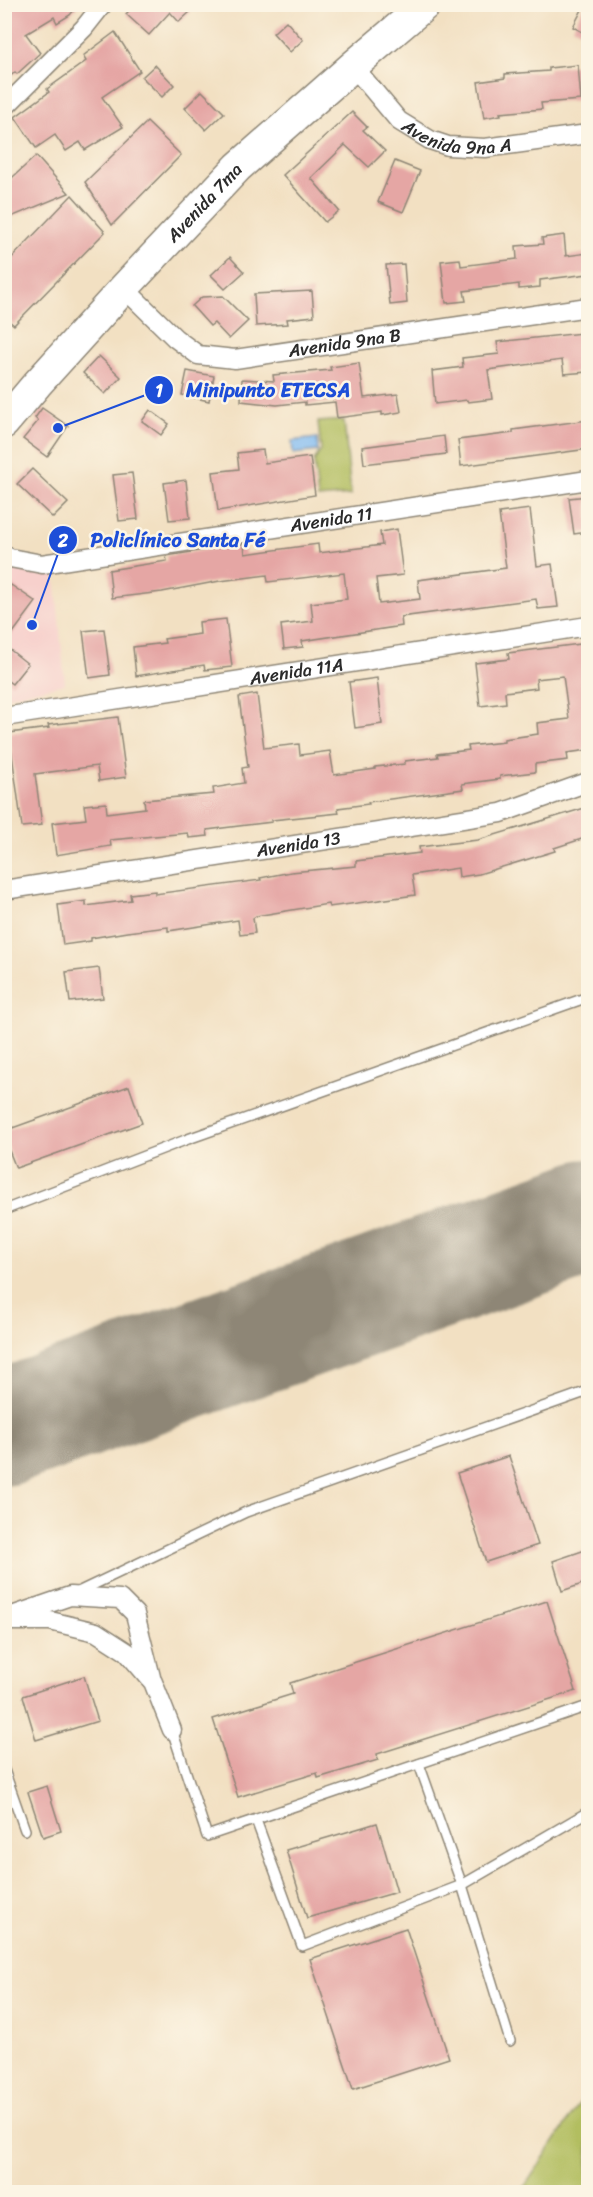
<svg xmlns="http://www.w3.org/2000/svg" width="593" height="2197" font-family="Sriracha,sans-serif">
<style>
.built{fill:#f7d0cc}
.green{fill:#b2be60;stroke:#6e7446;stroke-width:1.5}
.water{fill:#81bbf2;stroke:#56738e;stroke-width:1.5}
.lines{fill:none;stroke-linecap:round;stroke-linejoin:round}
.runway{stroke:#8e8676;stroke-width:116}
.building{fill:#e5a6a4}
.service-casing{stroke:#8e8676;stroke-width:12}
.minor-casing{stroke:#8e8676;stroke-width:21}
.trunk-casing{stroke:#8e8676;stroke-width:33}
.service{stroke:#fff;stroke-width:9}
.minor{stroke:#fff;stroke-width:18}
.trunk{stroke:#fff;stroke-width:30}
.labels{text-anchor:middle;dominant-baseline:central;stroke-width:5;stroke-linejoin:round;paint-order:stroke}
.street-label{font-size:18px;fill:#2b2b2b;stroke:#fcf5e5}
.leader{fill:none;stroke:#1d4ed8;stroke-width:2}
.callout-dot{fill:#1d4ed8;stroke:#fcf5e5;stroke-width:2}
.mark-label{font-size:18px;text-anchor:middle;font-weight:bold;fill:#fff}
.callout-label{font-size:20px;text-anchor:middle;font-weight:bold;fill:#1d4ed8;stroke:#fcf5e5;stroke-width:5;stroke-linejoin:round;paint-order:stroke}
</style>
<rect width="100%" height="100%" fill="#fcf5e5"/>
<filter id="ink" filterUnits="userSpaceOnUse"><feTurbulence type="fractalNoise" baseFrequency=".0167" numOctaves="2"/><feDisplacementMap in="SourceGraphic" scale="12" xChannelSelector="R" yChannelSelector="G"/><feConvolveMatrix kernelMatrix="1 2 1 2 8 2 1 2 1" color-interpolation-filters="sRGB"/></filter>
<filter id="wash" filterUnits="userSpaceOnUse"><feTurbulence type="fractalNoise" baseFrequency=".008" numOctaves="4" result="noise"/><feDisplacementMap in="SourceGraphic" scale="24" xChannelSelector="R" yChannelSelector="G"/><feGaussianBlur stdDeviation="1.35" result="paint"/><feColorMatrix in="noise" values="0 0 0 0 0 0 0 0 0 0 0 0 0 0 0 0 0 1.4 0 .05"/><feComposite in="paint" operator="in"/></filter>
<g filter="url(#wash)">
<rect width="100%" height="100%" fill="#f2e0c2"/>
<path class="built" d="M4,562L54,566L65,684L5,697Z"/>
<g class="green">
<path d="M344,420L351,495L318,498L314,461L321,450L318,422Z"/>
<path d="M588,2091V2192H521Z"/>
</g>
<path class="water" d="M317,438L318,451L293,454L292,441Z"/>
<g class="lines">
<path class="runway" d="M4,1428L588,1217"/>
</g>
<g id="blocks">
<g class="building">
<path d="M4,4H79L70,15L57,23L54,17L26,34L40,53L17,74L15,72L4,82Z"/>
<path d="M135,4H184L190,12L179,22L170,12L149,35L126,14Z"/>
<path d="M585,4H588V35L573,27Z"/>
<path d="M286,21L303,40L290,52L273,33Z"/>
<path d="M115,32L140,71L102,97L123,127L85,150L80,142L66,151L55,135L36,148L15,117L49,92L47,89L86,61L83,56Z"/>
<path d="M155,65L174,85L162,97L142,77Z"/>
<path d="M578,65L581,100L541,103L542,109L500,113L501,115L484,118L478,82L505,78V74L549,71V68Z"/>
<path d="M202,91L224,113L206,130L185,108Z"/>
<path d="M352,112L367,127L363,130L385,151L369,167L345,145L311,178L339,211L325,222L283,175Z"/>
<path d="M147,122L181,155L112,225L85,182Z"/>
<path d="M36,156L69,193L4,220V185Z"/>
<path d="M395,161L420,171L403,212L378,202Z"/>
<path d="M72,195L105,232L14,325L4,317V266Z"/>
<path d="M564,235L566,256L588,253V274L540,280V287L519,289V284L464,291L466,301L446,303L441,261L460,259L461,266L517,259L516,246L543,244L542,238Z"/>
<path d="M230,257L244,272L225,289L211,275Z"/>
<path d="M404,264L407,303L390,305L386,265Z"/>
<path d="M312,291L314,316L287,319L288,324L256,326L254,294Z"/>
<path d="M223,296L248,321L229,339L214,323L210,326L192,306L202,297Z"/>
<path d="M582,333L587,372L564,374L562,360L488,370L492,399L468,402L467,400L435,404L432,371L463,367L462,358L499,354L497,342Z"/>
<path d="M99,356L121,377L105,394L83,373Z"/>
<path d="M359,363L364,398L398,394L401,412L382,415V412L337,418L335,402L305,405V402L277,405L241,401L242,379L274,381L273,375L331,370L330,367Z"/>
<path d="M187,371L214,376L209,401L182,395Z"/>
<path d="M42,408L68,426L47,457L23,439L38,421L35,418Z"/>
<path d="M150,410L169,424L161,435L142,421Z"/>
<path d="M588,420V449L461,466L458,440L513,433V430Z"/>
<path d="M444,436L446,454L364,464L362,447Z"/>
<path d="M263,450L265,463L310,457L315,495L218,511L213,472L239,469L237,453Z"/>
<path d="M32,469L68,503L53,518L17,484Z"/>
<path d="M132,473L138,519L119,521L113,475Z"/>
<path d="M186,480L190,518L169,520L164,483Z"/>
<path d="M588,496V532L574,534L569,498Z"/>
<path d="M530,509L537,566L552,564L558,607L538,609L536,599L401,617L402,626L302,641L303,647L284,649L281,625L313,621L311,603L347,599L344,573L268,582L267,575L220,581L162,592L112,598L109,570L167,561L166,556L244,544L245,554L318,544L319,553L382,545L380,532L397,529L403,575L376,578L379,604L420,599L418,580L506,568L499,513Z"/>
<path d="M11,585L36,602L4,645V594Z"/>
<path d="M226,619L232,667L205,670L204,665L136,676L133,647L165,643L164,639L200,634L199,622Z"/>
<path d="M104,629L110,675L89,678L83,631Z"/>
<path d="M588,643V750L567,753L568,760L535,764V772L500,776V779L462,784L463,789L368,802L369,804L338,808L339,813L272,820V822L207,830L208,836L189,838L188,833L110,840L111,846L56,855L52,823L86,819L84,805L106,803L107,813L145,808L144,800L214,794L213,788L244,783L242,768L248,767L239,697L257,694L264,748L299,744L300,755L330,751L334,775L375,769V767L405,764V761L438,757L437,754L469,750L468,746L504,742V739L538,734L537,723L569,719L563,676L536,679L537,688L505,692L506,703L480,706L475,663L509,659L508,653Z"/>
<path d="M4,645L28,664L12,684L4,678Z"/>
<path d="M377,678L382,724L355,728L349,682Z"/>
<path d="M118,717L126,777L99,781L97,766L35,774L42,825L22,827L9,733L49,728L48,725Z"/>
<path d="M588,807V837L554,848L555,851L479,874L459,877L458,868L412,875L415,895L329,907L328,904L256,916L253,918L255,933L240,935L238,920L168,931V927L127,932L91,938V941L63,945L58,905L86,901V906L131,900L130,894L155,891V894L261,880L260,878L291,872L356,866V861L420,853L419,847L478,840Z"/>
<path d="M99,968L103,998L70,1002L66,972Z"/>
<path d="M129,1086L142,1123L16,1168L4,1138V1131Z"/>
<path d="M509,1456L538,1545L486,1562L457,1473Z"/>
<path d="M588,1549V1582L562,1591L553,1561Z"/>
<path d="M547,1601L576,1691L377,1754L378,1760L318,1778L317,1773L238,1797L213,1719L293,1694L290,1683Z"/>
<path d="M84,1676L98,1721L36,1740L23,1696Z"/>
<path d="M47,1786L61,1831L43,1837L28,1792Z"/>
<path d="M377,1823L397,1892L307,1918L286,1850Z"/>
<path d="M406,1928L449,2058L353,2089L310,1959Z"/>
</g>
</g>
</g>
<g filter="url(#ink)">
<use href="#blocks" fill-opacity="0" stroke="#8e8676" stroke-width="1.5"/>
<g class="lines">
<defs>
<g id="service">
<path d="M4,1210L188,1139L588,997"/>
<path d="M78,1592L246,1512L588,1391"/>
<path d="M172,1730L207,1836L588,1706"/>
<path d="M419,1764L462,1885L510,2041"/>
<path d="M4,1770L25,1830"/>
<path d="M256,1820L302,1946L462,1885L588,1812"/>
</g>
<g id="minor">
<path id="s1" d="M353,66L399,121L430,140L448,146L485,148L588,134"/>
<path d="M4,108L84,28L103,4"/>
<path id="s2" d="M124,288L175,338L198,355L235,359L588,307"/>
<path id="s3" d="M4,555L10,558L42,564L588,480"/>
<path id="s4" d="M4,717L588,626"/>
<path id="s5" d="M4,890L501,813L588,782"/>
<path d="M12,1616L70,1596L120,1599L135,1614L151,1677"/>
<path d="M4,1621H50L96,1632L127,1652L153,1682L172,1730"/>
</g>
<g id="trunk">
<path id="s6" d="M4,423L37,384L124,288L238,167L353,66L426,4"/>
</g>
</defs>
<use href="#service" class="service-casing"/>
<use href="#minor" class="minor-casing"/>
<use href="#trunk" class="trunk-casing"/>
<use href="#service" class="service"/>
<use href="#minor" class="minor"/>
<use href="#trunk" class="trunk"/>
</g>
</g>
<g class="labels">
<g class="street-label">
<text stroke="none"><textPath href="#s1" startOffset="134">Avenida 9na A</textPath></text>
<text stroke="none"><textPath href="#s6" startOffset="298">Avenida 7ma</textPath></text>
<text stroke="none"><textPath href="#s2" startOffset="248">Avenida 9na B</textPath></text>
<text stroke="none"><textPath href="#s3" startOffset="332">Avenida 11</textPath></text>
<text stroke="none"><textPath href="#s4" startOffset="296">Avenida 11A</textPath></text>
<text stroke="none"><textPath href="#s5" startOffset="298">Avenida 13</textPath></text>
</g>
</g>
<path class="leader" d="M58 428L159 390M32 625L63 540"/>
<g class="callout-dot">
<circle cx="58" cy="428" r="6"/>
<circle cx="32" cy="625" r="6"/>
<circle cx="159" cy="390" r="15"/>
<circle cx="63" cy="540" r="15"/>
</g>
<g class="mark-label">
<text x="159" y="397">1</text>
<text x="63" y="547">2</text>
</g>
<g class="callout-label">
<text x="268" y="397">Minipunto ETECSA</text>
<text x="178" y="547">Policlínico Santa Fé</text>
</g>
<rect width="593" height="2197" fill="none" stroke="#fcf5e5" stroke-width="24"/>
</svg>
